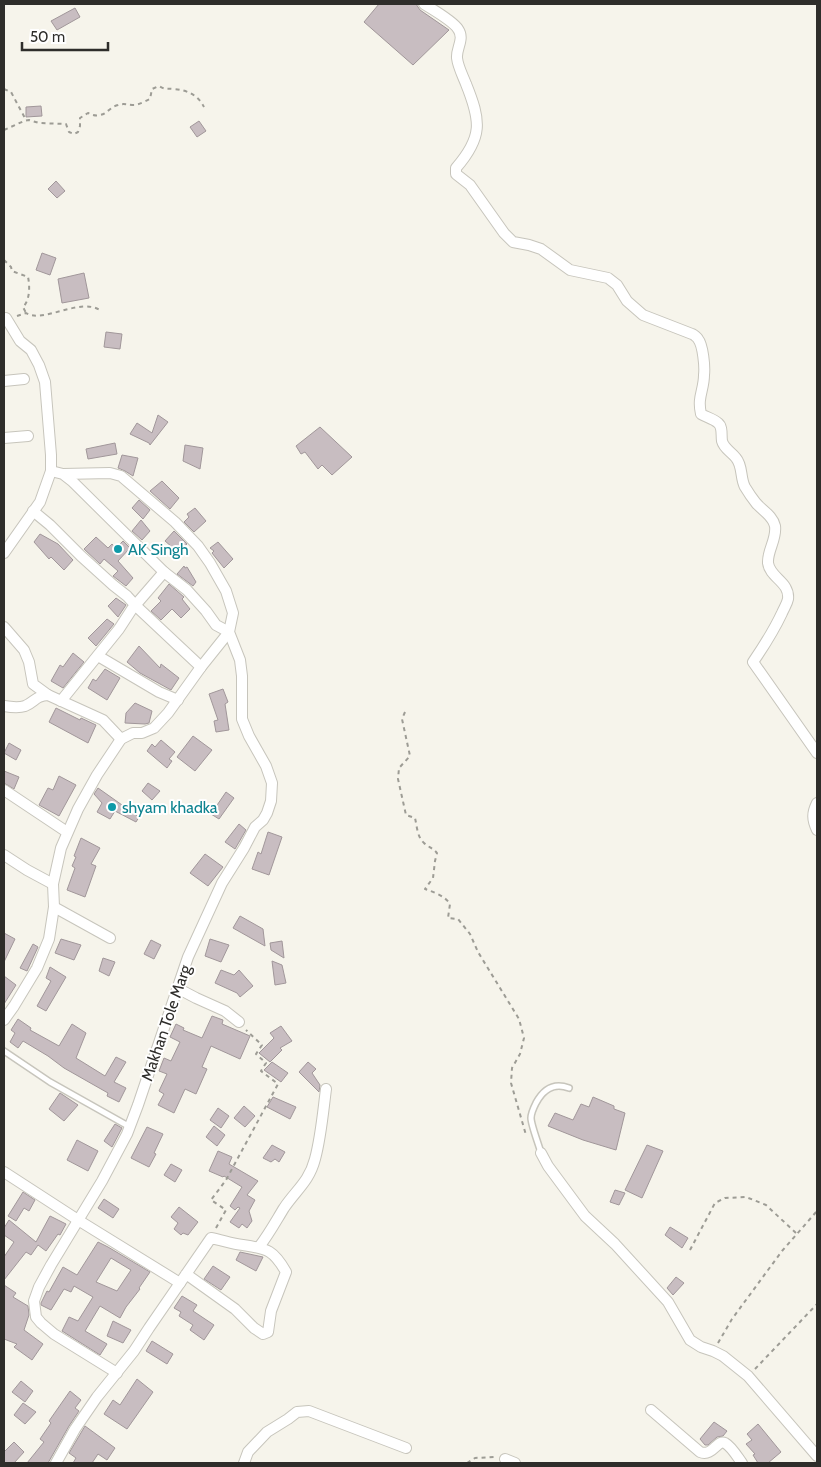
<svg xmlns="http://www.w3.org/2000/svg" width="821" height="1467" font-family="Cabin,sans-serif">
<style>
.building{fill:#c8bdc1;stroke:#a1979a;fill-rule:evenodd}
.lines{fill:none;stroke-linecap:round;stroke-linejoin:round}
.lane-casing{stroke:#c7c5bc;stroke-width:8}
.street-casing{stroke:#c7c5bc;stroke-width:12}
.path{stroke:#9d9c95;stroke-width:2;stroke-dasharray:4 4;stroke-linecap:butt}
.lane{stroke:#fff;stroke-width:5}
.street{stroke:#fff;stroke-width:10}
.culture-dot{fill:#0f9aa8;stroke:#fff;stroke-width:2}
.labels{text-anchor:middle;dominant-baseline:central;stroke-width:4;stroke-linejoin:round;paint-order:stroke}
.culture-label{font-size:16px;fill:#0d838f;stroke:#fff;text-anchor:start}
.street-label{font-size:16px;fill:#2e2d2a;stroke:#fff}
</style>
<rect width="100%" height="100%" fill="#f6f4eb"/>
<g class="building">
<path d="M379,4H416L420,10L449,30L413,65L364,22Z"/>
<path d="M75,8L80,17L57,30L51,21Z"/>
<path d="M41,106L42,116L26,117V107Z"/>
<path d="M199,121L206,131L197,137L190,127Z"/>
<path d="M56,181L65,191L57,198L48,189Z"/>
<path d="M42,253L56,258L50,275L36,270Z"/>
<path d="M84,273L89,298L62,303L58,279Z"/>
<path d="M106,332L122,334L120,349L104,347Z"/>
<path d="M158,415L168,422L150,445L149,443L130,434L137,423L152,433Z"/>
<path d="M320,427L352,457L332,475L322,465L318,469L305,452L301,454L296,446Z"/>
<path d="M115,443L117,454L88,459L86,449Z"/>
<path d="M185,445L203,448L200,469L183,461Z"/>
<path d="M122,455L138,458L133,476L125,471L118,468Z"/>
<path d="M162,481L179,498L170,509L150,491Z"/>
<path d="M139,500L150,510L143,519L132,508Z"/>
<path d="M195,508L206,521L194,532L184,522L189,517L187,514Z"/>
<path d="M141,520L150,531L142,540L132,531Z"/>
<path d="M174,531L187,544L178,552L165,541Z"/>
<path d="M40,534L58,544L73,560L64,570L51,557L49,559L34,542Z"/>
<path d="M96,537L108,548L112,544L116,548L123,541L130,548L118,561L133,578L126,586L113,576L118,571L104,559L100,564L84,549Z"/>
<path d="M218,542L233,559L224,568L212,553L214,551L210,548Z"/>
<path d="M184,566L185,568L187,567L196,582L193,586L177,574Z"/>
<path d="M169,584L184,597L182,599L190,609L181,618L172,609L161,620L151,611L161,601L158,598Z"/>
<path d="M116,598L126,605L118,617L108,606Z"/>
<path d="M107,619L114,624L96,646L88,638Z"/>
<path d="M139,646L160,668L161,664L179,678L171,690L140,673L127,662Z"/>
<path d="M73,653L84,662L63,688L51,681L60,665L63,667Z"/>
<path d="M105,669L120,678L107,700L88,688L93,679L96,681Z"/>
<path d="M223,689L228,702L225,704L229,730L216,732L214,721L218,720L209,694Z"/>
<path d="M135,703L152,711L149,723L145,724L125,723L126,713Z"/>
<path d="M56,708L80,720L81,718L96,725L88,743L49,722Z"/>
<path d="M193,736L212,750L195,771L177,757Z"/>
<path d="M161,740L175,752L169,759L172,761L167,768L147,751L152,744L155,747Z"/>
<path d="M9,743L21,750L16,760L4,753Z"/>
<path d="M4,771L19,777L14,789L4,783Z"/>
<path d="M59,776L76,785L59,816L39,805L48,788L53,790Z"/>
<path d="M148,783L160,791L152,800L142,791Z"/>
<path d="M98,788L139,817L136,822L115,811L110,819L97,812L102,803L94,794Z"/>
<path d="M226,792L234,798L219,819L211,814Z"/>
<path d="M239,824L246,830L235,849L225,842Z"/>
<path d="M268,832L282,837L269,875L252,869L258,852L261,854Z"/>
<path d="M81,838L100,848L91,864L96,866L85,897L67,890L75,868L72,866L76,857L74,856Z"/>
<path d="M205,854L223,867L208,886L190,873Z"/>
<path d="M240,916L263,929L265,946L233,928Z"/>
<path d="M4,933L15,939L4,962Z"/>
<path d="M61,939L81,945L74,960L55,953Z"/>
<path d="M210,939L229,945L221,962L205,956Z"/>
<path d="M151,940L161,945L154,959L144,954Z"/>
<path d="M282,941L284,958L271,950L270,943Z"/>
<path d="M33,944L38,947L27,971L20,968Z"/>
<path d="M103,958L115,962L109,976L99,971Z"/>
<path d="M272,961L282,965L286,983L275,985Z"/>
<path d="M50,967L66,977L46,1011L37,1006L51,981L46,978Z"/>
<path d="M221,970L234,975L239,970L253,986L240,997L237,993L215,983Z"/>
<path d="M4,976L16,985L4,1004Z"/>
<path d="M212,1016L223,1020L222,1024L250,1036L240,1059L211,1046L202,1067L207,1069L196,1094L185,1089L174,1113L158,1105L164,1094L159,1091L167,1074L159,1071L164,1058L171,1061L180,1042L170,1037L176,1024L184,1028L183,1030L202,1038Z"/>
<path d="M18,1019L31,1028L30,1030L59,1046L72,1024L86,1033L76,1058L105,1076L116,1057L126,1062L114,1082L126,1088L119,1102L107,1096L108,1093L64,1068L48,1056L23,1041L18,1048L10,1042L15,1033L11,1030Z"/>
<path d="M281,1026L292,1041L280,1048L282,1050L270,1062L259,1053L274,1038L270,1033Z"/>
<path d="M272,1062L288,1073L281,1082L264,1070Z"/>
<path d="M308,1062L316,1069L312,1073L320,1085L319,1092L299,1072Z"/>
<path d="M60,1093L78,1105L64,1121L49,1109Z"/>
<path d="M273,1097L296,1107L290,1119L267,1107Z"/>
<path d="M593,1097L614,1106V1109L625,1113L616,1150L583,1140L548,1126L555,1113L573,1120L581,1104L589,1107Z"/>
<path d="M244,1106L255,1116L245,1127L234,1118Z"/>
<path d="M218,1108L229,1116L221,1128L210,1120Z"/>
<path d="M115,1124L122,1128L112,1147L104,1141Z"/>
<path d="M214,1126L225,1135L217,1146L206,1137Z"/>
<path d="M147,1127L163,1134L154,1153L156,1154L149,1167L131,1158Z"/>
<path d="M77,1140L98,1151L88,1171L67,1160Z"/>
<path d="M272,1145L285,1152L279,1162L275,1159L271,1162L263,1158Z"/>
<path d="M647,1145L663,1151L642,1198L625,1190Z"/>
<path d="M218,1151L232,1157L229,1164L258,1181L247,1195L255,1200L249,1211L252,1221L247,1228L242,1224L239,1228L230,1222L240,1208L238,1207L235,1210L230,1206L242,1187L224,1176L223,1177L209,1171Z"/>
<path d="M171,1164L182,1170L175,1182L164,1175Z"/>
<path d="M615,1190L625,1193L619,1205L610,1202Z"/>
<path d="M23,1192L35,1200L29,1211L24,1208L16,1221L8,1216Z"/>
<path d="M104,1199L119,1209L113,1218L98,1208Z"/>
<path d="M179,1207L198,1222L188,1235L183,1233L181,1235L174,1229L178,1223L171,1217Z"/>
<path d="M50,1216L66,1224L60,1235L58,1234L46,1251L38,1245L31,1255L26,1252L4,1280V1257L14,1242L4,1235V1228L9,1220L36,1242Z"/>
<path d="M670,1227L688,1238L682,1248L665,1235Z"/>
<path d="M98,1242L108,1247L150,1272L139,1288L140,1289L126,1307L120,1318L100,1306L85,1331L107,1344L100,1355L62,1331L69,1317L78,1321L93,1297L74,1286L71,1292L64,1289L51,1310L41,1305V1303L47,1291L49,1292L63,1267L77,1275ZM111,1258L131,1270L117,1291L96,1282Z"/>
<path d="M240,1252L263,1257L256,1271L236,1260Z"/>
<path d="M213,1266L230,1277L221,1290L204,1279Z"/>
<path d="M676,1277L684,1283L673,1295L667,1288Z"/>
<path d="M4,1285L16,1293L13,1297L28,1306L29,1315L24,1330L43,1344L32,1360L14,1347L17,1344L4,1339Z"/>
<path d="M182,1296L197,1305L193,1311L214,1325L204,1340L190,1330L193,1325L179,1316L181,1312L174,1308Z"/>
<path d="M113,1321L131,1330L123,1343L107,1336Z"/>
<path d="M152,1341L173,1354L167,1364L146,1351Z"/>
<path d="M137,1379L153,1392L127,1429L104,1414L113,1400L120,1405Z"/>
<path d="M21,1381L33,1391L25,1402L12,1392Z"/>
<path d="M70,1391L81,1400L75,1408L79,1411L69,1426L48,1463H27L44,1442L40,1439L51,1423L49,1421Z"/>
<path d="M23,1403L36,1412L25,1424L14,1415Z"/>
<path d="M714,1422L727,1431L723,1436L717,1437L708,1445H705L700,1439Z"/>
<path d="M758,1424L781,1452L768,1463H758L753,1455L755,1454L746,1444L752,1440L747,1434Z"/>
<path d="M85,1426L115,1448L107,1460L98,1454L92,1463H73L76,1458L69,1453Z"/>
<path d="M14,1442L24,1452L14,1463H4V1452Z"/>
</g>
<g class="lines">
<defs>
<g id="lane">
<path d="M4,1051L50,1082L130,1127"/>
<path d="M541,1153C539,1145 531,1125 531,1118C531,1113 534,1107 536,1103C543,1090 553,1082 569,1088"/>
</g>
<g id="street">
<path d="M424,4C432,9 453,21 458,29C465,39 456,48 457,58C458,67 463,76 466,84C481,121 483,137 456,168V174L470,185L504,233L513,242L529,245L541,249L570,270L608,278L617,285L627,301L643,315L692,334C693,334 698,338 698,339C703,345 705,367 704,375C704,390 697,397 701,414C706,417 714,419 718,423C723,427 721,435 722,441C724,449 732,452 736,458C743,466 740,478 745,487C748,492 752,498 756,503C762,510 773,516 775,526C777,539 767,551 768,563C770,578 790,582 788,599C787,604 784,608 782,613C774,630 764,646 753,662L817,753"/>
<path d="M4,381L24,379"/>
<path d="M4,438L28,436"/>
<path d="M63,474L110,473L121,476L175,522L198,546L210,563L226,591L233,613L229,632L240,660L242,676V719L249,736L266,766L272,783L271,801L267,813L263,820L255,827L244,848L222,883L188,957L138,1105L127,1134L102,1181L51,1265L39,1287L34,1301L36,1317L41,1323L54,1334L117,1373"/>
<path d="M33,511L50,525L81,556L113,585L127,596L136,606L201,667"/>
<path d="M4,553L40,502L51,471V455L45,382L39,365L31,350L20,341L6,318"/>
<path d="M4,627L24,650L29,662L33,684L48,695L103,720L121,739"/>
<path d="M98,656L159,692L178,700"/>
<path d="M61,701L119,629L132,609L164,572"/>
<path d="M4,706C10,707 19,708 25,706C35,702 35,696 48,695"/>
<path d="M4,790L67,832"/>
<path d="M817,803C812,813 812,819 817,830"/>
<path d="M4,855L27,870L53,884"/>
<path d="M54,907L110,938"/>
<path d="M177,988L196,998L225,1011L239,1022"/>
<path d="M4,1020L14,1006L37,968L49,939L54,907L53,884L61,848L78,809L97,775L121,739L133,733H142L154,728L168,713L201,667L229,632L216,625L206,611L187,590L164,572L72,481L63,474L51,471"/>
<path d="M541,1153L548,1166L585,1216L615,1244L668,1302L690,1340L701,1347L713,1351L723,1356L748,1376L817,1456"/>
<path d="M4,1172L78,1220L180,1283"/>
<path d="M259,1247C269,1234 276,1221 284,1208C296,1190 309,1182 315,1159C321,1137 323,1112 326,1089"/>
<path d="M651,1410L700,1452C713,1457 717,1439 725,1443C732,1447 738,1458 742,1463"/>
<path d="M505,1459L515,1463"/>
<path d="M56,1463L75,1429L97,1397L134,1351L149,1328L211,1238C222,1240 232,1244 243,1245C267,1249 273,1249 286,1272L271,1311L268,1332L263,1334L254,1328L235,1309L186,1274"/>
<path d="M244,1463L248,1452L267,1432L288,1419L297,1412L309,1411L406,1448"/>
</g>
</defs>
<use href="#lane" class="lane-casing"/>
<use href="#street" class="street-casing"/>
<g class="path">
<path d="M4,89L11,92L26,120"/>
<path d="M4,130L24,121L29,120L39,123L66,124L69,132L74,134L78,132L80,126V118L88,113C92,115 96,116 100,115C107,114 110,107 118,105C124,103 128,105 134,105C139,105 145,101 150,99L152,89L159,86C165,90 167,88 174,89C187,90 198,95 204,107"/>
<path d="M4,260L11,267L12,271L28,277C30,286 30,300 23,307L26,313"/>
<path d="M17,316L26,313C43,324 82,296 101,311"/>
<path d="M405,712L402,719L410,756L399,768L398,779L406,815L415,818C417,826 417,837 424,843C428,847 433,848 437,853L435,861L433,878L425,889C434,892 445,896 450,904L448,918L458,919L470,934L478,952L519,1019L524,1038L520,1054L512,1068L511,1083L526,1135"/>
<path d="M216,1228L226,1210L211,1200L226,1180L278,1084L261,1071L266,1063L256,1054L262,1045L246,1030"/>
<path d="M690,1250L715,1203L725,1198L746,1197L766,1205L797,1234"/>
<path d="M718,1343L732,1319L782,1251L817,1211"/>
<path d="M755,1369L817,1304"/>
<path d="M467,1463L475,1458L495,1457"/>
</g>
<use href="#lane" class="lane"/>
<use href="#street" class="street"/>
</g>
<g class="culture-dot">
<circle cx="118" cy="549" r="5"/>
<circle cx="112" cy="807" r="5"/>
</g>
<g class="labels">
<g class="culture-label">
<text x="128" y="549">AK Singh</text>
<text x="122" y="807">shyam khadka</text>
</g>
<g class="street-label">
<text transform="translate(166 1023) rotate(-71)">Makhan Tole Marg</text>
</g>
</g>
<rect width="821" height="1467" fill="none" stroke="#2e2d2a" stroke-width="10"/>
<path d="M22 42v8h86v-8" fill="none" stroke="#2e2d2a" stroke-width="2.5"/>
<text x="30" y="42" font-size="15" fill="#2e2d2a" stroke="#ffffff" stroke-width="4" paint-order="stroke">50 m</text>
</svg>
